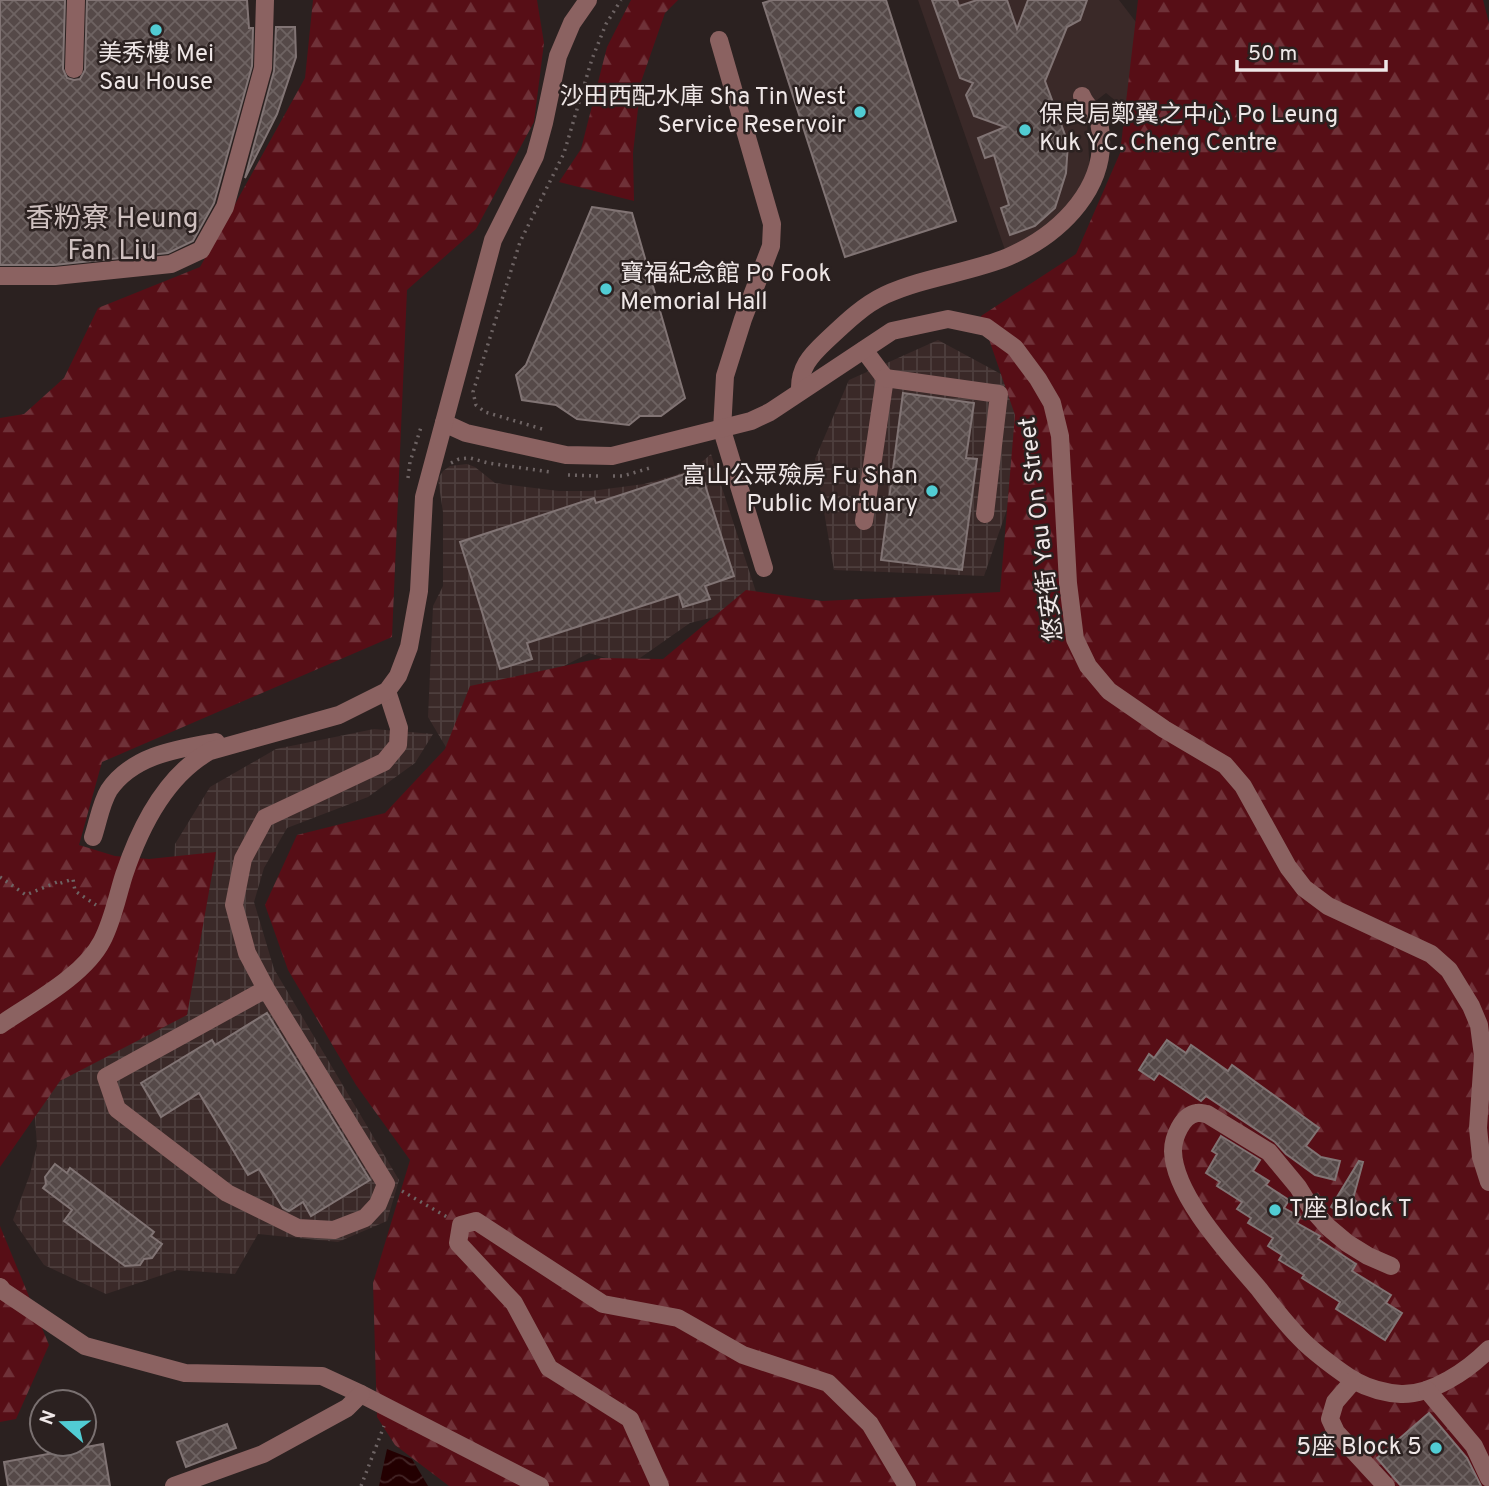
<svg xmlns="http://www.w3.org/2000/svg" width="1489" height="1486" font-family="Overpass,'Noto Sans TC',sans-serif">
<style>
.built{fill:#3a2928}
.industrial{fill:url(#industrial-grid)}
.forest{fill:url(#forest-firs)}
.water{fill:url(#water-waves)}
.building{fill:url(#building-cross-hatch);stroke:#817474;stroke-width:2}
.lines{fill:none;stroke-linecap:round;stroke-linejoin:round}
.path{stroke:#6e6464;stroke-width:3.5;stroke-dasharray:2 5;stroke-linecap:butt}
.minor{stroke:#8b6261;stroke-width:18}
.poi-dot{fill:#51ccd3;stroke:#2b2120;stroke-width:2.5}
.labels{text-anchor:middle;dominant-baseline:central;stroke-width:5;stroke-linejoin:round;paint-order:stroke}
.poi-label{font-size:24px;fill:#efe7e7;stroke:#2b2120;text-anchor:end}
.street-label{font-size:24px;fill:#efe7e7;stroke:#2b2120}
.quarter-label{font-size:28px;fill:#cfc1c0;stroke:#2b2120}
</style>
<defs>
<pattern id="industrial-grid" width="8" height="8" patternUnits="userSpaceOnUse" patternTransform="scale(1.75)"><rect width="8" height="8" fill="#3a2928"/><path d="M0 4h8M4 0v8" fill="none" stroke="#4d3e3d"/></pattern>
<pattern id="forest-firs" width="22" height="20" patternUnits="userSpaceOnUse" patternTransform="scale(1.75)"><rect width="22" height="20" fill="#570e16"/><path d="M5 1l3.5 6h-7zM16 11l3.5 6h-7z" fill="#6f3138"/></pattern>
<pattern id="water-waves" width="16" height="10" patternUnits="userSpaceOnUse" patternTransform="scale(1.75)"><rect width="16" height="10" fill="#230001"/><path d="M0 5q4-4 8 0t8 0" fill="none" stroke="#432526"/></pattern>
<pattern id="building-cross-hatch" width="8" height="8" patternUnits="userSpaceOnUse" patternTransform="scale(1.75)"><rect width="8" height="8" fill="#554948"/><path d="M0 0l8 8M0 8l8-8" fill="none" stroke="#6e6362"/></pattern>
</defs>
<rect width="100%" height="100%" fill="#2b2120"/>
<path class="built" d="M918,0H1119L1139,26L1133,115L1106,93L1092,104L1087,120L1090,176L1047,233L1005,250Z"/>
<g class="industrial">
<path d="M938,340L1023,386L1015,486L984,576L834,570L815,459L849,380Z"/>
<path d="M711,454L757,595L743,610L690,623L630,665L589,653L541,678L453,759L428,717L433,606L443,586V512L438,479L443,471L450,466L467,464L475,467L495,483L559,491H591L644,484L669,477L694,469Z"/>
<path d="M374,729L433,734L415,763L368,797L287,828L264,868L254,902L274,969L399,1180L387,1221L338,1242L258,1234L235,1274L177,1270L106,1294L44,1265L13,1220L30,1174L37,1146L34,1103L172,918L175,844L210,787L276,749Z"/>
</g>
<g class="forest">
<path d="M313,0H537L544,43L534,122L476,229L407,290L392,637L102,762L79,845L115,856L149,859L216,852L187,1015L60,1081L0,1167V418L24,414L64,378L98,308L200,267L305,78Z"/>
<path d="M631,0H678L665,13L641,82L633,153L634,201L559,182L581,149L607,47Z"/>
<path d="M1138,0H1483L1489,23V1486H449L395,1445L377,1417L373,1283L410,1160L356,1085L288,970L265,905L297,835L385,813L445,749L470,686L601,658L663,659L746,590L822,601L1000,592L1015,415L981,316L1076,254L1120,153Z"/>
<path d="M0,1226L49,1345L16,1419L0,1422Z"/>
</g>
<path class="water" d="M387,1449L412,1459L428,1486H379Z"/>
<g class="building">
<path d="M0,0H65L63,69L67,78L74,80L80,79L85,70L87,0H247L249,28H253L252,66L214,203L193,241L168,253L54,265H0Z"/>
<path d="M772,0H886L956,221L845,257L763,3Z"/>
<path d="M932,0H957L959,6L977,0H1007L1017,29L1028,0H1087L1080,20L1067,27L1045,81L1068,143L1066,173L1055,208L1035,226L1010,235L1001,208L1009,205L994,155L985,158L978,138L1005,127L974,116L966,95L973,83L960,78Z"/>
<path d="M276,27H295L296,57L277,114L245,178L274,71Z"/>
<path d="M592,207L632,213L685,398L661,416H640L629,425L577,419L556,405L522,400L516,375L526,365Z"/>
<path d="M903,393L974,403L966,458L977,459L962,570L881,560Z"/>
<path d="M700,469L734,576L705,586L710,599L683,607L679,594L527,643L532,659L500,669L460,542L594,498L596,503Z"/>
<path d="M267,1013L370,1180L311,1216L303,1202L289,1211L283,1208L259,1169L248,1175L199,1093L161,1117L141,1083L212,1040L215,1045Z"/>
<path d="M1167,1040L1186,1053L1191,1045L1228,1071L1232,1065L1319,1128L1306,1146L1321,1157L1340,1161L1335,1180L1315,1175L1286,1154L1275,1142L1206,1096L1201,1101L1159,1073L1154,1080L1139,1070L1149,1054L1154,1058Z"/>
<path d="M1221,1136L1260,1160L1253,1171L1269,1181L1266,1185L1289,1200L1284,1208L1300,1217L1297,1223L1320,1236L1318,1239L1356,1264L1352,1271L1391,1295L1386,1303L1402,1313L1385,1340L1336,1309L1340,1302L1302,1278L1304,1275L1279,1260L1282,1255L1268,1246L1273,1238L1248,1223L1251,1218L1237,1209L1242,1202L1217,1186L1220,1182L1206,1173L1217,1154L1212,1151Z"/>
<path d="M1359,1161L1363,1162L1353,1199L1356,1201L1346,1216L1331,1207Z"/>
<path d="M55,1164L67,1173L70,1168L154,1232L151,1236L162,1244L152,1258L144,1259L140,1265L125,1266L64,1221L72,1210L43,1188L46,1184L45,1177Z"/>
<path d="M1429,1413L1467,1458L1481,1486H1401L1377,1458Z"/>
<path d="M227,1424L236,1448L186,1467L177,1442Z"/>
<path d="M103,1444L110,1486H8L4,1462Z"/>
</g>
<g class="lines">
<g class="path">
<path d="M542,429L485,412L476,405L473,392L520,242L564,153L592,59L606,24L621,0"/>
<path d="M451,463L459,459L470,458L488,463L550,472"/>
<path d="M568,475L598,476"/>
<path d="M613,476H623L653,467"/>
<path d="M408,478L410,462L422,424"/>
<path d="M0,877L26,895L57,882L58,884L73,879L75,891L96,905"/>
<path d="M402,1191L447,1217"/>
<path d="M361,1486L384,1426"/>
</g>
<g class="minor">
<path d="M719,40L772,224L771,246L743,319L725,376L722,430L764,568"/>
<path d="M74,69L76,0"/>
<path d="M0,276H55L171,264L201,250L225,207L263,68L265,0"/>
<path d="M864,350L885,378L864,521"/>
<path d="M885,378L999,394L985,514"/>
<path d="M800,391C799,368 810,356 826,341C844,324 862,306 885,295C924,277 969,273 1008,257C1061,234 1112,185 1099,122C1097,112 1086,107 1082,96"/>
<path d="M444,423L466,433L566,455L612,456L751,421L770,412L892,331L948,319L986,327L1015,348L1038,379L1052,403L1060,436L1068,583L1075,639L1088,666L1109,691L1164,729L1225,765L1243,786L1288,867L1304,888L1328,906L1431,954L1449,970L1471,1006L1479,1025L1483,1056L1478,1128L1481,1157L1489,1182"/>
<path d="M93,837C98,822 101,803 109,790C133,755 177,749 216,742"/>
<path d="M266,989L106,1077L117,1109L227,1193L298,1228L334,1230L365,1218L378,1204L386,1184L266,989L247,953L234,905L243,859L265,818L384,762L398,745L399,728L387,691"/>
<path d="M0,1025C32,1003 84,976 102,941C113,920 117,897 124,875C140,827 165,776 210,751L339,715L387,691L398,676L409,647L419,591L424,497L493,240L535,156L544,123L558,56L572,23L588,0"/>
<path d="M1391,1266L1368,1256L1347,1243L1328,1227L1311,1208L1298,1187L1269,1152L1207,1114C1204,1114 1200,1112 1197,1113C1182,1115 1173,1138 1173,1151C1174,1196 1231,1256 1259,1289C1272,1306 1285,1323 1300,1338C1311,1350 1340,1372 1355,1381C1368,1388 1386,1393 1401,1394C1432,1395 1468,1370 1489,1349"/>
<path d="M0,1287L3,1291L85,1346L185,1373L322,1376L361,1394L540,1486"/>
<path d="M1354,1380L1335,1402L1330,1419L1336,1432L1386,1486"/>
<path d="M1427,1390L1474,1446L1489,1478"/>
<path d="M174,1486L263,1454L347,1408L361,1394"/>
<path d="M660,1486L630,1419L549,1368L514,1303L458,1243L461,1225L476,1221L603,1304L678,1318L743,1355L828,1383L870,1424L907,1486"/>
</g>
</g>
<g class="poi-dot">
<circle cx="156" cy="30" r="7"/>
<circle cx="860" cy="112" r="7"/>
<circle cx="1025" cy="130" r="7"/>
<circle cx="606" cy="289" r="7"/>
<circle cx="932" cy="491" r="7"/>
<circle cx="1275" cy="1210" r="7"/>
<circle cx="1436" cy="1448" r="7"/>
</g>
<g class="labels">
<g class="poi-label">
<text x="156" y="55" text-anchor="middle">美秀樓 Mei<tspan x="156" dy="28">Sau House</tspan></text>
<text x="846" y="98">沙田西配水庫 Sha Tin West<tspan x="846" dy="28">Service Reservoir</tspan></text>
<text x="1039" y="116" text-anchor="start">保良局鄭翼之中心 Po Leung<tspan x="1039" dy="28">Kuk Y.C. Cheng Centre</tspan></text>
<text x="620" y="275" text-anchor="start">寶福紀念館 Po Fook<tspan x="620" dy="28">Memorial Hall</tspan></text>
<text x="918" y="477">富山公眾殮房 Fu Shan<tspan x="918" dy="28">Public Mortuary</tspan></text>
<text x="1289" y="1210" text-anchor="start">T座 Block T</text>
<text x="1422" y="1448">5座 Block 5</text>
</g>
<g class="street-label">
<text transform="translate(1042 529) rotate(-97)">悠安街 Yau On Street</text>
</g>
<g class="quarter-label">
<text x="112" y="220">香粉寮 Heung<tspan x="112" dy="32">Fan Liu</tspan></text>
</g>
</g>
<g transform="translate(63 1423) rotate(290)"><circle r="33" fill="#2b2120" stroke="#797070" stroke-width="2"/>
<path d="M0-5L12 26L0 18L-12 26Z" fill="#51ccd3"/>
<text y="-10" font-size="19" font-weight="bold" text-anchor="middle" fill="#efe7e7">N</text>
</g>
<path d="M1237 60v10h149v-10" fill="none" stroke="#efe7e7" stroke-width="3.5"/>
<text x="1248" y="60" font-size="21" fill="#efe7e7" stroke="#2b2120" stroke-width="5" paint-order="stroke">50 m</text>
</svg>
